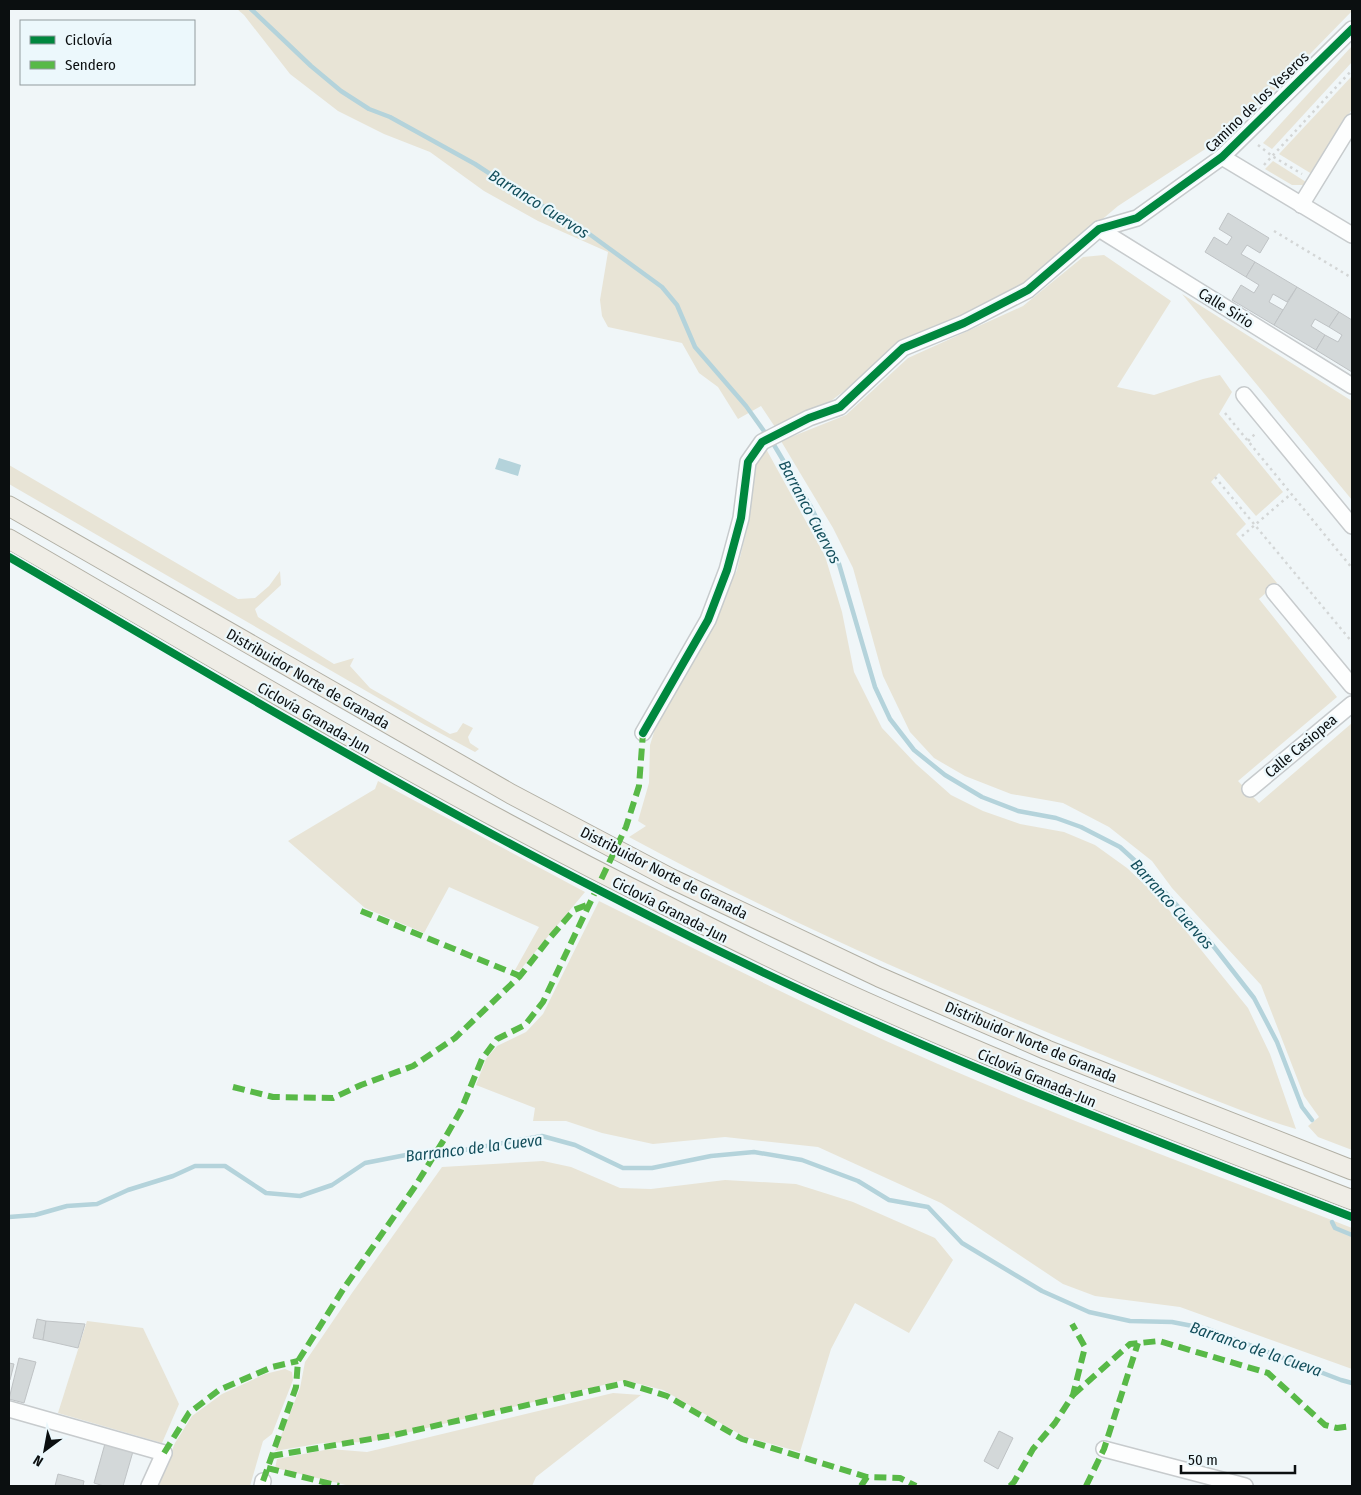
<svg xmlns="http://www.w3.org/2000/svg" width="1361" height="1495" font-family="'Fira Sans Condensed',sans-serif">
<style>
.green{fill:#e8e4d6}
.water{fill:#b4d3db}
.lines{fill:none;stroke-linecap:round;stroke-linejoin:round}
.stream{stroke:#b4d3db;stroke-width:4.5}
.building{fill:#d3d8d9;stroke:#bfc3c5}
.minor-casing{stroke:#c7cbcd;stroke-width:18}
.major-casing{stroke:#b1afa4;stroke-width:21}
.path{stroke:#d3d6d6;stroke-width:2.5;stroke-dasharray:2.5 4;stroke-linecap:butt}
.minor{stroke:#fdfefe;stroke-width:15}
.major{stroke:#efede6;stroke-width:19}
.quiet{stroke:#58b947;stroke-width:6;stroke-dasharray:12 6;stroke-linecap:butt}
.cycleway-casing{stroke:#ecf8fc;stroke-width:11}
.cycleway{stroke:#00873e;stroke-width:8}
.labels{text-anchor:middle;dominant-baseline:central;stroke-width:4.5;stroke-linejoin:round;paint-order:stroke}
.street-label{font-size:15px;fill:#0b0f10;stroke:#ecf8fc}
.water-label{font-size:16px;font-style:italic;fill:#134e5b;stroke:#ecf8fc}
</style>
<rect width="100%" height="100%" fill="#f0f6f8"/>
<g class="green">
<path d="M237,9H1352V11L1271,94L1216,142L1118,206L1015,293L891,355L827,404L775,427L761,406L738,419L718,387L699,373L682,343L608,327L602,316L600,300L608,252L538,221L484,191L430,152L384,134L338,111L290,74L244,15Z"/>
<path d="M1352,46V62L1272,149L1263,143Z"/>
<path d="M1352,76V109L1312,174L1279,154Z"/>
<path d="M1273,161L1306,182L1303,185H1292L1265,169Z"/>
<path d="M1104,255L1171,301L1117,387L1154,395L1203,379L1220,375L1232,392L1219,414L1283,492L1256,516L1219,473L1211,482L1246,524L1236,534L1277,583L1259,599L1337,697L1238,781L1259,803L1352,723V1150L1318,1137L1308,1126L1319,1117L1304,1096L1261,985L1172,888L1152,861L1109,827L1063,803L1011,794L965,776L934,758L910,732L883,676L853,568L833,528L781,441L846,415L908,358L1023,306L1083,257Z"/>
<path d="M1182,294L1352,401V501V500Z"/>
<path d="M765,447L825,556L842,612L854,672L882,728L916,764L951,795L983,811L1020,824L1064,832L1095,845L1127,868L1160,899L1248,1008L1270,1054L1296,1129C1265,1120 1236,1108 1207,1097C1167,1081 1127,1065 1088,1049C933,986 776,917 629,837L646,826L638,821L649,783L650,745L659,716L714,617L737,570L748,524L750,476L754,462Z"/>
<path d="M9,465L238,599L255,598L269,586L280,571L281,585L255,609L258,617L334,664L354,658L350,666L370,688L450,734L457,732L463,723L473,728L468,737L470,743L479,749L475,752L425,725L9,484Z"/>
<path d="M378,781L585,892L520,970H515L539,927L449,887L424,933L365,908L288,841L375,789Z"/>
<path d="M599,901C711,957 823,1014 938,1064C1074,1123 1214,1174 1352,1228V1369L1180,1307L1095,1296L1063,1284L941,1203L818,1147L725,1137L653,1144L602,1133L566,1121H533L535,1108L476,1085L486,1059L497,1046L526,1032L543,1014Z"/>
<path d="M543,1161L571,1167L620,1188L651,1189L725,1180L796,1184L853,1202L935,1238L953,1260L909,1333L855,1303L831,1349L800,1452L743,1436L663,1390L624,1380L369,1442L323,1443L275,1451L300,1388L305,1362L352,1293L442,1167Z"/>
<path d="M87,1321L143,1328L179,1404L162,1443L58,1413Z"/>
<path d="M285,1369L292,1372L293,1380L272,1434L263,1441L250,1486H157L175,1443L192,1416L222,1394L265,1374Z"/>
<path d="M613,1393L641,1395L536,1477L532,1486H350L275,1468L277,1459L330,1449L367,1452Z"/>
</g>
<path class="water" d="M499,458L521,465L518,476L495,469Z"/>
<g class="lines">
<g class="stream">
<path d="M251,9L311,66L341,91L369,109L390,117L475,164L530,200L566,217L662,287L677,305L695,347L746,406L774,445L811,507L839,564L875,687L890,719L914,750L945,775L982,797L1018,811L1056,818L1081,827L1120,847L1143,868L1211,943L1254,998L1277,1042L1302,1107L1312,1120"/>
<path d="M9,1217L35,1215L67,1206L97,1204L128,1190L173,1176L195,1166H225L266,1193L300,1196L332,1185L365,1163L406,1155L459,1151L542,1136L575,1145L623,1168H652L711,1156L754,1152L802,1160L858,1181L889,1200L928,1207L962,1243L1042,1291L1089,1312L1130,1321L1172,1322L1208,1329L1341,1380L1352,1383"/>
<path d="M1332,1222L1335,1228L1352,1235"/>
</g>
</g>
<g class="building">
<path d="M1228,213L1269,238L1260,253L1247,245L1241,254L1255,262L1246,277L1205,252L1214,237L1227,245L1232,237L1219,229Z"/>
<path d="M1255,262L1297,287L1287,302L1273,294L1269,302L1283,310L1274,325L1232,300L1241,285L1254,293L1259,285L1246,277Z"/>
<path d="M1297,287L1339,312L1329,327L1315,319L1311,326L1325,335L1316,350L1274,325Z"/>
<path d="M1339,312L1352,320V372L1316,350L1325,335L1338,342L1342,335L1329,327Z"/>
<path d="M37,1319L46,1321L43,1340L33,1338Z"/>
<path d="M46,1321L85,1324L78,1348L43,1340Z"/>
<path d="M19,1358L36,1362L24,1403L9,1399Z"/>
<path d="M9,1363L14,1364L10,1380H9Z"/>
<path d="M999,1431L1013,1438L998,1469L984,1461Z"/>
<path d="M106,1440L134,1448L123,1486H104L94,1483Z"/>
<path d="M58,1474L84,1481L83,1486H55Z"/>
</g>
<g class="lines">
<defs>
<g id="minor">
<path d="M1222,157L1352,235"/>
<path d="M1301,205L1352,122"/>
<path d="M1099,229L1352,386"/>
<path d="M1244,395L1352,526"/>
<path d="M1274,592L1352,686"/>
<path d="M643,733L708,620L727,570L741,518L748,462L762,442L809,418L840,407L903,348L964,323L1028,290L1099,229L1137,218L1222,157L1352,29"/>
<path d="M1250,789L1352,704"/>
<path d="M9,1409L164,1453L149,1486"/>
<path d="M1104,1449L1245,1486"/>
<path d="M262,1486L263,1481"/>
</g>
<g id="major">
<path d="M9,506L511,794L670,878L879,977L1047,1050L1352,1170"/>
<path d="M9,539C226,665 442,795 667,906C736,941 806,976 877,1007C1033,1077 1193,1138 1352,1200"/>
</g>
</defs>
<use href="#minor" class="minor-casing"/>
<use href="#major" class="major-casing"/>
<g class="path">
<path d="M1258,145L1272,156L1302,174"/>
<path d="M1264,165L1352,70"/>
<path d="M1274,231L1352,278"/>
<path d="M1225,413L1352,568"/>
<path d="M1248,441L1256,433"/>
<path d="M1215,477L1352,642"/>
<path d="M1242,536L1291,494"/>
</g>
<use href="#minor" class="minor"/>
<use href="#major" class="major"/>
<g class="quiet">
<path d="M361,911L520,976"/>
<path d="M233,1087L273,1097L333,1098L361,1085L413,1066L455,1038L520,976L549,939L574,910L589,904"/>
<path d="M1073,1395L1130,1344L1159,1341L1268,1373L1325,1425L1337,1428L1352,1426"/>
<path d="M164,1453L189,1413L219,1390L272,1367L298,1361"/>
<path d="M271,1456L394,1435L625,1383L667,1396L742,1439L867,1477L900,1478L916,1486"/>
<path d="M267,1468L339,1486"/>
<path d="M263,1481L296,1387L298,1361L344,1288L414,1188L445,1138L461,1110L482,1059L497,1039L525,1025L543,1002L626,827L639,786L643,733"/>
<path d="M861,1486L867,1477"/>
<path d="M1010,1486L1014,1482L1033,1449L1055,1423L1073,1395L1085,1347L1072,1324"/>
<path d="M1086,1486L1104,1449L1138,1343"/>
</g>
<defs>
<g id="cycleway">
<path d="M9,557C165,648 320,741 479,827C543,862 608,895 673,928C893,1040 1123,1129 1352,1217"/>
<path d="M643,733L708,620L727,570L741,518L748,462L762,442L809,418L840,407L903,348L964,323L1028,290L1099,229L1137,218L1222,157L1352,29"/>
</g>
</defs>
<use href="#cycleway" class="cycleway-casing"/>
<use href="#cycleway" class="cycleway"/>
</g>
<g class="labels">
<g class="street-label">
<text transform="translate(1257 102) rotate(-44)">Camino de los Yeseros</text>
<text transform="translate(1226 308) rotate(32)">Calle Sirio</text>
<text transform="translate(308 679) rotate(30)">Distribuidor Norte de Granada</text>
<text transform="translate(314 718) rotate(30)">Ciclovía Granada-Jun</text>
<text transform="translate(1301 746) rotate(-40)">Calle Casiopea</text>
<text transform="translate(664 873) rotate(27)">Distribuidor Norte de Granada</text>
<text transform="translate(670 910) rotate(27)">Ciclovía Granada-Jun</text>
<text transform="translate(1031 1042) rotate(23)">Distribuidor Norte de Granada</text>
<text transform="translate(1037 1078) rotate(23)">Ciclovía Granada-Jun</text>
</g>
<g class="water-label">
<text transform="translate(539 204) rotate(32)">Barranco Cuervos</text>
<text transform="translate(810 512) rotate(62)">Barranco Cuervos</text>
<text transform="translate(1172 904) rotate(48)">Barranco Cuervos</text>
<text transform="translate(474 1148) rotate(-7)">Barranco de la Cueva</text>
<text transform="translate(1256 1349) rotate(19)">Barranco de la Cueva</text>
</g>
</g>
<rect width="1361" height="1495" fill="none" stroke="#0b0f10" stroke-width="20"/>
<rect x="20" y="20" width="175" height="65" fill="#ecf8fc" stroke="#929b9e"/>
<rect x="30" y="36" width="25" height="8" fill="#00873e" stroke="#929b9e"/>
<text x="65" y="45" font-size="15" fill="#0b0f10">Ciclovía</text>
<rect x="30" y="61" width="25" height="8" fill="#58b947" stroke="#929b9e"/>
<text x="65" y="70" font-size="15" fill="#0b0f10">Sendero</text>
<g transform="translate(45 1450) rotate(212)" stroke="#ecf8fc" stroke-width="4" paint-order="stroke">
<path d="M0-4L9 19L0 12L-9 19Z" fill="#0b0f10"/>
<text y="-8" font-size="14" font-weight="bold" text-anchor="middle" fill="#0b0f10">N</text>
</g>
<path d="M1181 1465v8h114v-8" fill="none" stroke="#0b0f10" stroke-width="2.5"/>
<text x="1188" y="1465" font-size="15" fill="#0b0f10" stroke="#ecf8fc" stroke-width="4" paint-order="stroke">50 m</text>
</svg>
